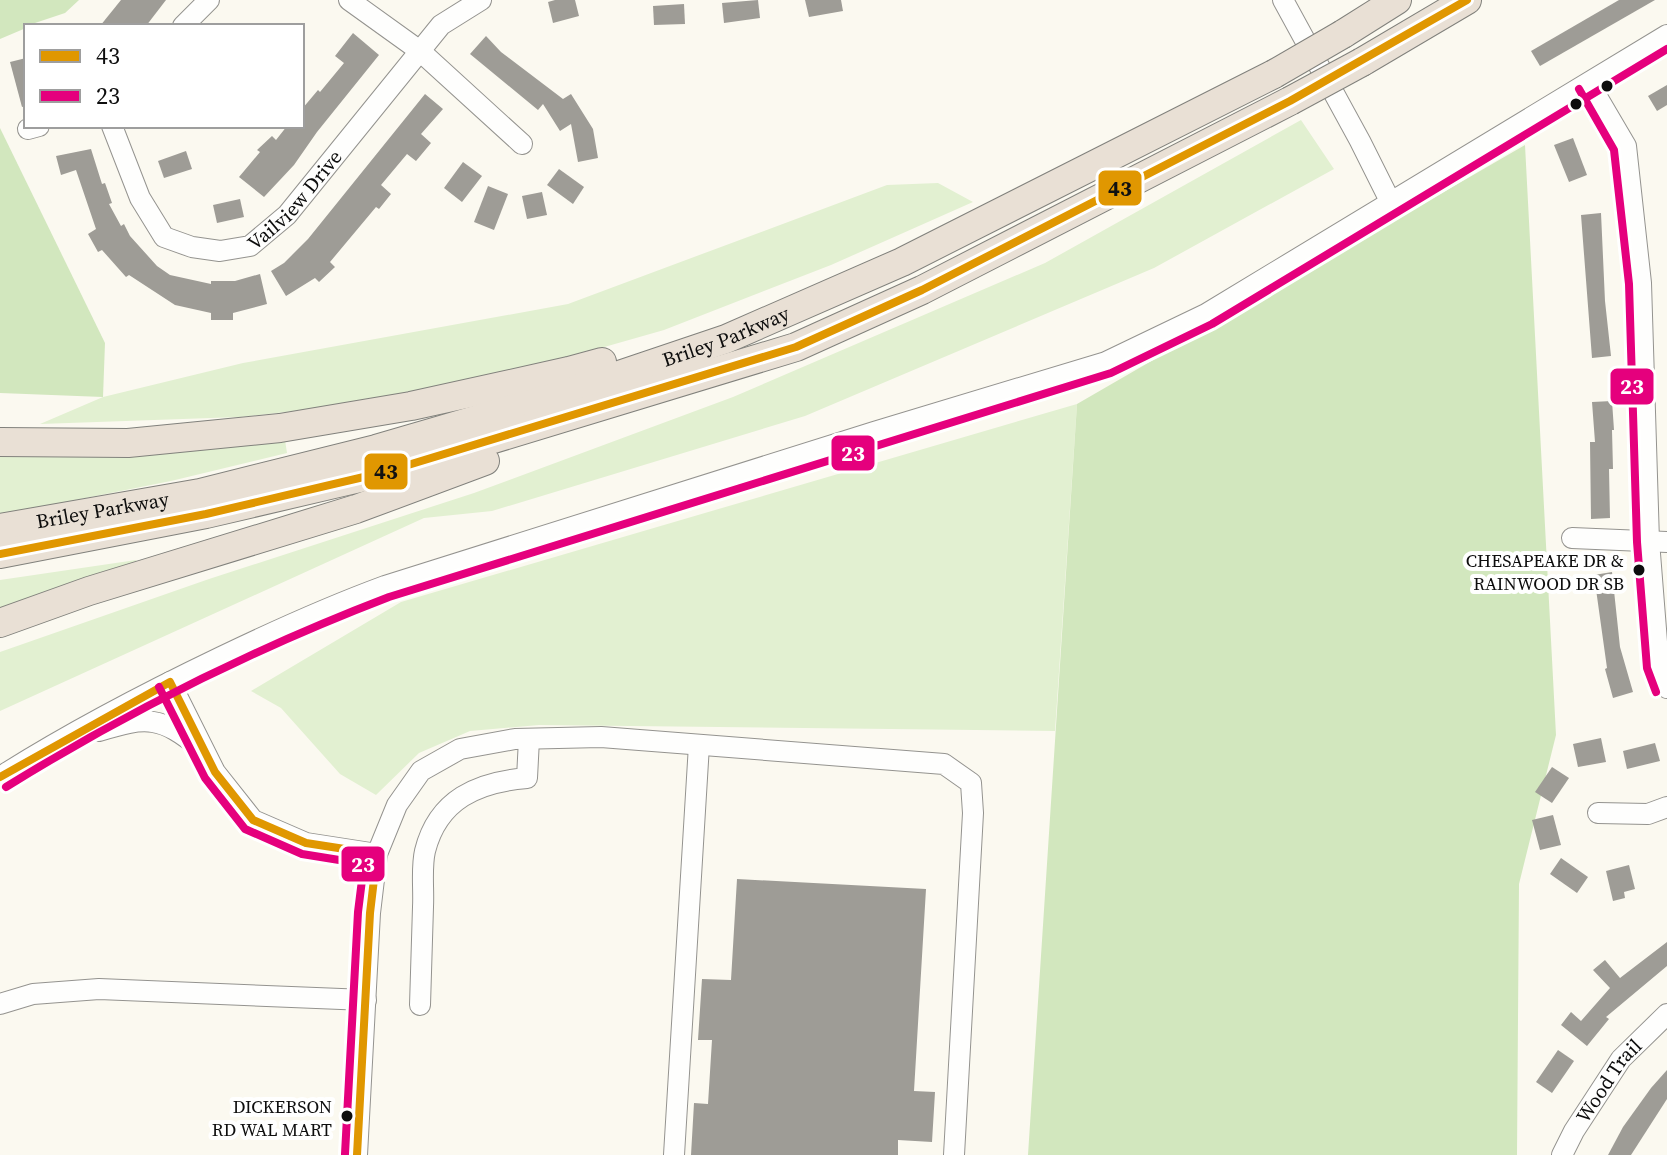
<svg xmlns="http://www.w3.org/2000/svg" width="1667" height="1155" font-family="'Source Serif 4',serif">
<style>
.green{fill:#e2f0d1}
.forest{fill:#d2e7be}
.building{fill:#9e9c96}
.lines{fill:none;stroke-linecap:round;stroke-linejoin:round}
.minor-casing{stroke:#94938f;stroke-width:22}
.highway-casing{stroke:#81817c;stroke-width:30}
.minor{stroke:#fefefd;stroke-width:20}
.highway{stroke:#e9e0d5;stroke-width:28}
.highway-bridge-casing{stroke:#81817c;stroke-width:30;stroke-linecap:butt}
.highway-bridge{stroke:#e9e0d5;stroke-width:28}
.bus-1-casing{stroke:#fff;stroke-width:14}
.bus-2-casing{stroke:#fff;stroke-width:14}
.bus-1{stroke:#e09701;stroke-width:8}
.bus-2{stroke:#e5007d;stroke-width:8}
.bus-dot{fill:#0d0d0d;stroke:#fff;stroke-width:3}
.labels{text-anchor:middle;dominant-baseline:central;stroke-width:8;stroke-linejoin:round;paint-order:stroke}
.bus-label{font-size:18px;fill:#0d0d0d;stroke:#fff;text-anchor:end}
.street-label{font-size:20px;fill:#0d0d0d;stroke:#fff}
.line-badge{stroke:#fff;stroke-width:3}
.badge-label{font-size:22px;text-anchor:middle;font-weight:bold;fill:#fff}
.pale-badge-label{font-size:22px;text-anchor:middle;font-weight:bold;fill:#111}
</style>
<rect width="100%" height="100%" fill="#fbf9f0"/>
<g class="green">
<path d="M1301,120L1334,169L1154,268L805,416L492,511L424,518L0,711V652L209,579L474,493L733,397L1045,263Z"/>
<path d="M938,183L973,202L831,265L664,330L513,373L359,404L240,417L40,424L103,397L243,363L568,304L887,185Z"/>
<path d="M1077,404L1055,731L539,725L470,731L419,753L376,795L340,774L281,708L251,691L401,602Z"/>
<path d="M285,440L287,453L171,481L0,515V454Z"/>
<path d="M136,560L140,567L0,614V580Z"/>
</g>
<g class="forest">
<path d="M0,0H79L65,13L26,26V28L0,39Z"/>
<path d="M0,128L105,343L103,397L0,393Z"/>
<path d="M1525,145L1556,735L1519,884L1517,1155H1028L1077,404Z"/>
</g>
<g class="building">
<path d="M121,0H166L146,26H100Z"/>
<path d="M555,0H575L579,16L553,23L548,2Z"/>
<path d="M758,0L760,18L724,23L722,3Z"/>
<path d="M805,0H841L843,11L809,17Z"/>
<path d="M1619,0H1655L1540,66L1531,51Z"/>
<path d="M684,4L685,24L654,25L653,6Z"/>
<path d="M353,33L379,55L317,132L294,165L264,197L239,177L260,152L257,150L272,136L276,140L287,126H302V109L318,90L320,92L344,63L335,56Z"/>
<path d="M486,36L501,52L563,99L571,94L593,129L598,158L578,162L571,124L560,131L543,104L538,110L470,54Z"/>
<path d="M26,58V106L22,107L10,62Z"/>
<path d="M1667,85V105L1657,111L1648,96Z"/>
<path d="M425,94L443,109L421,134L431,143L416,161L407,154L381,185L391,194L379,209L376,207L330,262L335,267L319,282L315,278L286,296L271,271L284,263L308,239Z"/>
<path d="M1573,138L1587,175L1569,182L1554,145Z"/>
<path d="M91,149L102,184L105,183L112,203L109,204L121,226L124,224L130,236L157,266L170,275L211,284V281H235L260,274L267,304L233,313V320H211V313L175,305L129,275L126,277L102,250L98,252L88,234L96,229L76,170L61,175L56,156Z"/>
<path d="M186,151L192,169L164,178L158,161Z"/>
<path d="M463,162L482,176L462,202L444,188Z"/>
<path d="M559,169L584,187L573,204L547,185Z"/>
<path d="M488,186L508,194L494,230L474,222Z"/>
<path d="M542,192L547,215L527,219L522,196Z"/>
<path d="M240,199L244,217L217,223L213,205Z"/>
<path d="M1601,213L1605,301L1611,356L1592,358L1581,215Z"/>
<path d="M1612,401L1614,430H1612L1613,469H1609L1610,518L1591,519L1590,442H1595L1592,402Z"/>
<path d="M1612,572L1620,647L1633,692L1613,698L1605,669L1607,668L1594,575Z"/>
<path d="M1601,738L1606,762L1578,767L1573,744Z"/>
<path d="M1655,743L1660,761L1627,769L1623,751Z"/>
<path d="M1552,767L1569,778L1552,803L1535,792Z"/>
<path d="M1553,815L1561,845L1540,850L1532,820Z"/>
<path d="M1561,858L1588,877L1577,893L1550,874Z"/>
<path d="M1629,865L1635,889L1624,892L1625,898L1613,901L1606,871Z"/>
<path d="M737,879L926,889L914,1091L935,1092L932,1142L898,1140V1155H691L694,1103L708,1104L712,1040H698L702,979L731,980Z"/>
<path d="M1667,942V966L1606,1017L1609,1019L1587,1046L1561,1025L1571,1012L1581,1021L1610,988L1593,970L1605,960L1620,978Z"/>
<path d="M1558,1050L1574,1061L1552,1093L1536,1082Z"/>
<path d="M1667,1070V1099L1631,1155H1608L1623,1127L1651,1088Z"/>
</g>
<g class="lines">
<defs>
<g id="minor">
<path d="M349,0L420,51L522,144"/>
<path d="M1283,0L1360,141L1390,201"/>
<path d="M183,26L209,0"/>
<path d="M1589,83L1626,146L1641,283L1649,541L1659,667L1667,688"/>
<path id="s1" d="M112,126L140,198L164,237L192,247L220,251L250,246L287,215L441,25L481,0"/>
<path d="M28,129L39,126"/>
<path d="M1572,538L1667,542"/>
<path d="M170,682L215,772L253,820L306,843L377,854"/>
<path d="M99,731C147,716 161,716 201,749"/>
<path d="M0,777C71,732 146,693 221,657C275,631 328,607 385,586L874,432L1106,362L1206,314L1667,35"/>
<path d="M1598,813L1648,814L1667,807"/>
<path d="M0,1004L33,994L99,989L366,1000"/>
<path d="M420,1005C421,972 422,940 423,907C424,889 421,868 425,851C438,799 478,782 527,778L529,739"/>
<path d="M357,1155L370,913L377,854L397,805L421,771L460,749L515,739L601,737L944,764L971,783L973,813L954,1155"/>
<path d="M674,1155L699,745"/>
<path id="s2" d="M1562,1155L1574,1131L1621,1059L1667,1014"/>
</g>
<g id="highway">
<path d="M1343,34L1397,0"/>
<path d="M1362,62L1467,0"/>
<path d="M0,442L128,443L280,428L411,406L569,371L602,362"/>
<path id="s3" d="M0,528L200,493L376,449L551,398L726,339L902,262L1274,74"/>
<path d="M0,554L206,514L385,472L796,347L922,290L1290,101"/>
<path d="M0,623L89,591L356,509L485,461"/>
</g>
</defs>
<use href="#minor" class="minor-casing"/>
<use href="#highway" class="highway-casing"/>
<use href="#minor" class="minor"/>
<use href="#highway" class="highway"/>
<defs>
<g id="highway-bridge">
<path d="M1274,74L1343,34"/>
<path d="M1290,101L1362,62"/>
</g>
</defs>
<use href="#highway-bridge" class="highway-bridge-casing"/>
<use href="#highway-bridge" class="highway-bridge"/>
<defs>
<g id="bus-1">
<path d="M0,554L206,514L385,472L796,347L922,290L1290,101L1467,0"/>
<path d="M0,777L170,682L215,772L253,820L306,843L377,854L370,913L357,1155"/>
</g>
<g id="bus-2">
<path d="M1579,89L1614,150L1629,284L1637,542L1647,668L1656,692"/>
<path d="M159,687L205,778L245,829L302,854L364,864L358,912L345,1154"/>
<path d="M6,787C127,712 256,648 389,597L1111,373L1212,324L1667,49"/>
</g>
</defs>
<use href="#bus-1" class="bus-1-casing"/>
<use href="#bus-2" class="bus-2-casing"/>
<use href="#bus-1" class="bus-1"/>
<use href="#bus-2" class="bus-2"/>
</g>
<g class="bus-dot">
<circle cx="1607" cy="86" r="7"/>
<circle cx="1576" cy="104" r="7"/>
<circle cx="1639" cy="570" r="7"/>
<circle cx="347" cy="1116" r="7"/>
</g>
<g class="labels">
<g class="bus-label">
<text x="1624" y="560">CHESAPEAKE DR &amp;<tspan x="1624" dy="23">RAINWOOD DR SB</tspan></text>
<text x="332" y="1106">DICKERSON<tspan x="332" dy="23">RD WAL MART</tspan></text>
</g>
<g class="street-label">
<text stroke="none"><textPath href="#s1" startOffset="276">Vailview Drive</textPath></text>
<text stroke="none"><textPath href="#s3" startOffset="752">Briley Parkway</textPath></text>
<text stroke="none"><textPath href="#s3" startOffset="104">Briley Parkway</textPath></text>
<text stroke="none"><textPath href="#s2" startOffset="88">Wood Trail</textPath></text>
</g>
</g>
<g class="line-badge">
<rect x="1097" y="169" width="46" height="38" rx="8" fill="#e09701"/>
<rect x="1609" y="367" width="46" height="39" rx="8" fill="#e5007d"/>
<rect x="830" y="434" width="46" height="38" rx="8" fill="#e5007d"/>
<rect x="363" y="452" width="46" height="39" rx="8" fill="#e09701"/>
<rect x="340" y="845" width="46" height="38" rx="8" fill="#e5007d"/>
</g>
<g class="badge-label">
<text x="1632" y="394">23</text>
<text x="853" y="461">23</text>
<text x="363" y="872">23</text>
</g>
<g class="pale-badge-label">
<text x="1120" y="196">43</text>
<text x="386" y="479">43</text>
</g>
<rect x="24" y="24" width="280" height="104" fill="#ffffff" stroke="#9e9e9e" stroke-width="2"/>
<rect x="40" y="50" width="40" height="12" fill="#e09701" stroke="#9e9e9e" stroke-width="2"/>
<text x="96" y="64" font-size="24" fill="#0d0d0d">43</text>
<rect x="40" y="90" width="40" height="12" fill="#e5007d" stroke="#9e9e9e" stroke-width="2"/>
<text x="96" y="104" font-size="24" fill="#0d0d0d">23</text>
</svg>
